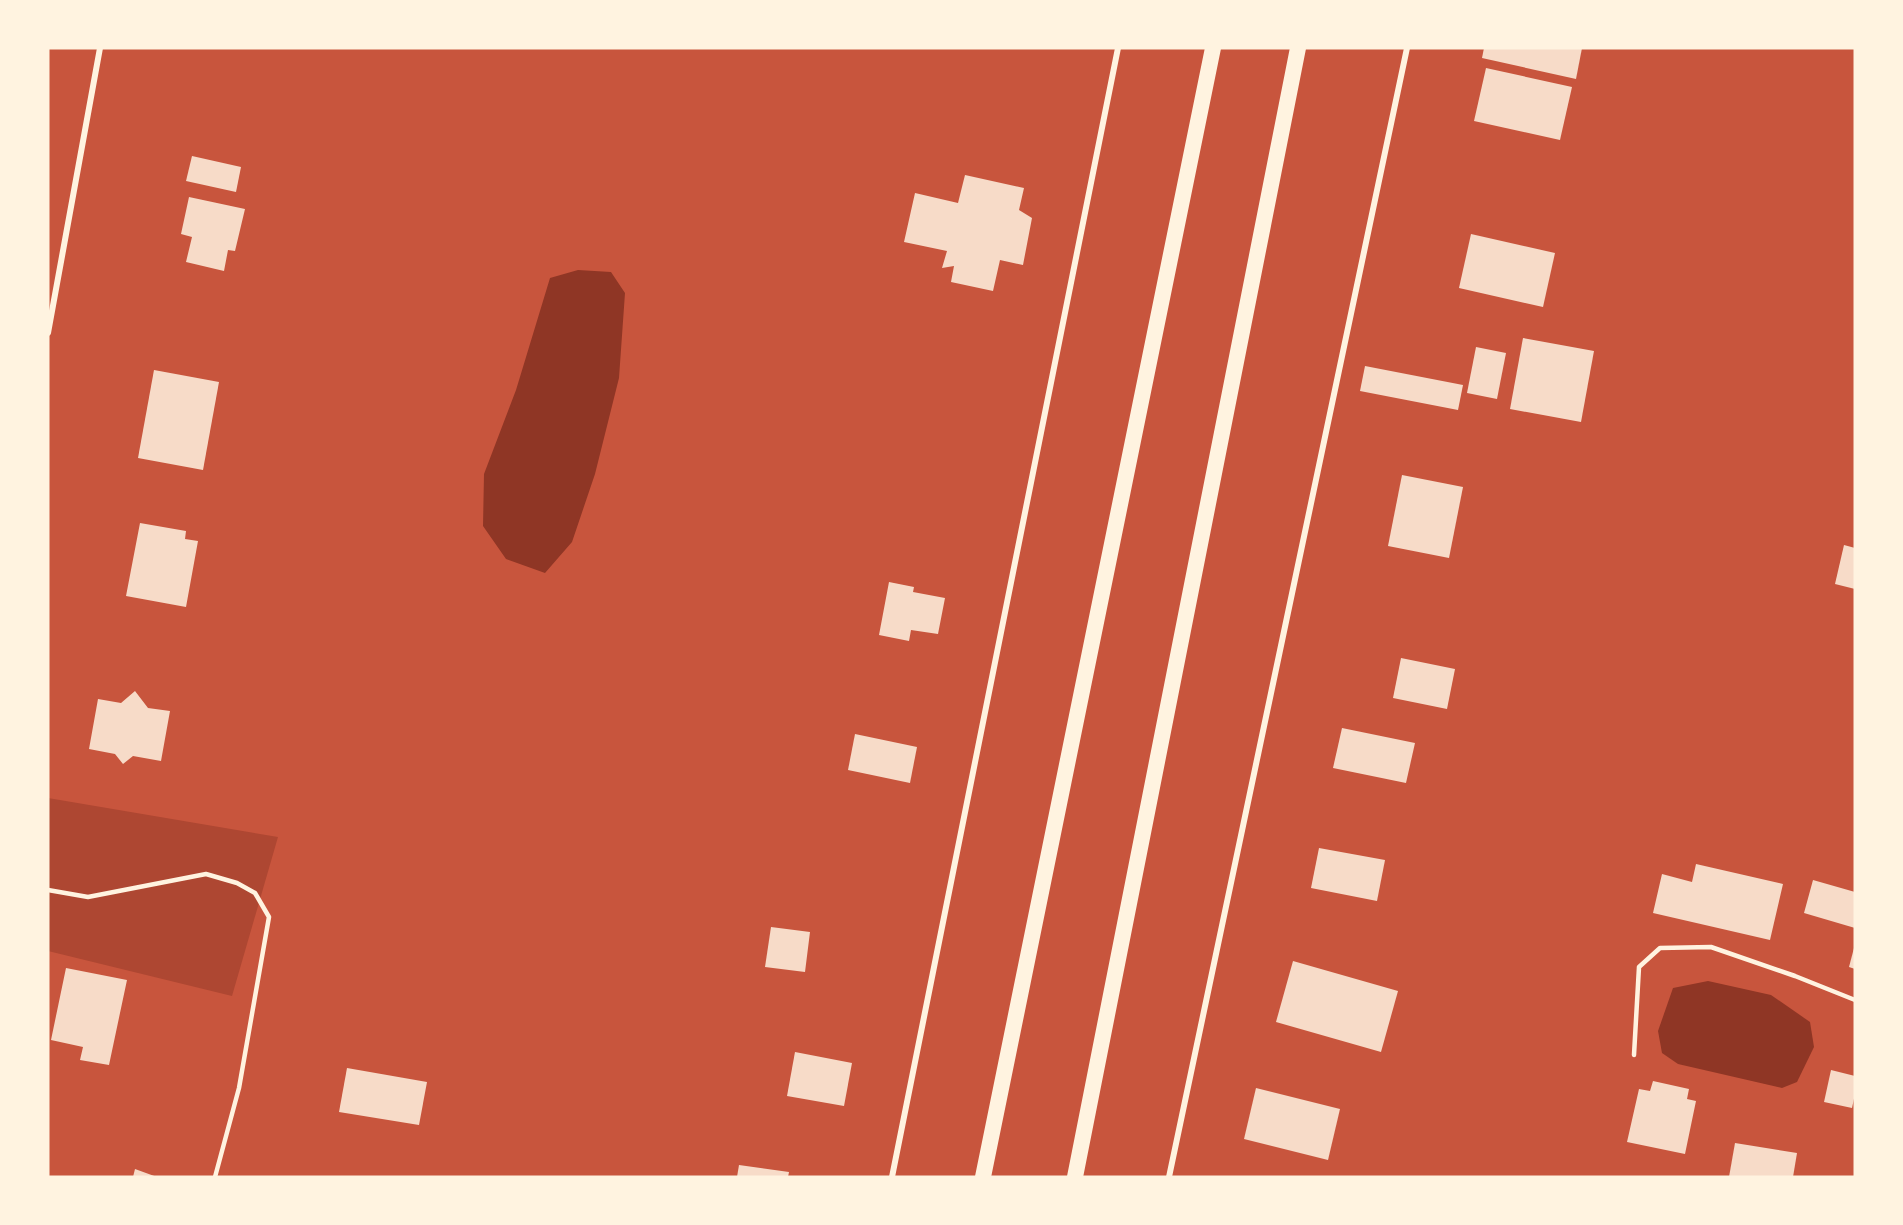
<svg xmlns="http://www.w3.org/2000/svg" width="1903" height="1225" font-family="'Golos Text',sans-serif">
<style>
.green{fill:#ae4732}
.water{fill:#8f3625}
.building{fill:#f7dbc8}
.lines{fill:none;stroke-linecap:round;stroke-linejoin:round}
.service{stroke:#fff3e0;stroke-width:4.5}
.minor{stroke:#fff3e0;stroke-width:6}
.trunk{stroke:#fff3e0;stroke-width:16}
</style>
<rect width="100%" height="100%" fill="#c8553d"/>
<path class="green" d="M48,798L278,837L232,996L48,951Z"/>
<g class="water">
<path d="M578,270L611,272L625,293L619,378L595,474L572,542L545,573L506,559L483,526L484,474L516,390L550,278Z"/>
<path d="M1708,981L1771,995L1810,1022L1814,1047L1797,1082L1782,1088L1678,1064L1662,1053L1658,1031L1673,988Z"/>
</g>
<g class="building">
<path d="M1484,48H1582L1576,79L1482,58Z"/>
<path d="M1486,68L1572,87L1560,140L1474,121Z"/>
<path d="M192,156L241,167L236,192L186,181Z"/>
<path d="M965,175L1024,188L1019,210L1032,218L1023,265L1000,260L993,291L951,282L954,266L942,268L947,251L904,242L915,193L958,203Z"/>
<path d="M189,197L245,209L235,251L228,250L224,271L186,262L192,237L181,234Z"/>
<path d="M1471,234L1555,253L1543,307L1459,288Z"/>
<path d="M1523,338L1594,351L1581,422L1510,409Z"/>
<path d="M1476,347L1506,353L1497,399L1467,393Z"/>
<path d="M1365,366L1463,385L1458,410L1360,391Z"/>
<path d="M154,370L219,382L203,470L138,458Z"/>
<path d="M1402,475L1463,487L1449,558L1388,546Z"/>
<path d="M140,523L186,531L185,539L198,541L186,607L126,596Z"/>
<path d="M1844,545L1855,548V589L1835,584Z"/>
<path d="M889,582L914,587L913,592L945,598L938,634L911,630L909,641L879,635Z"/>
<path d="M1401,658L1455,669L1447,709L1393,698Z"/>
<path d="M135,691L148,708L170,711L161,761L133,756L123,764L115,754L89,749L98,699L121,703Z"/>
<path d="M1342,728L1415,743L1406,783L1333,768Z"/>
<path d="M855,734L917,747L910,783L848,770Z"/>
<path d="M1319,848L1385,860L1377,901L1311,888Z"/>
<path d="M1696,864L1783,884L1770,940L1653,913L1662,874L1692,882Z"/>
<path d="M1813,880L1855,892V928L1804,913Z"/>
<path d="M771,927L810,932L805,972L765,967Z"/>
<path d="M1854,948H1855V969L1849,967Z"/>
<path d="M1293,961L1398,991L1381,1052L1276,1022Z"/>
<path d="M66,968L127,980L109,1065L80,1060L83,1047L51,1040Z"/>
<path d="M795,1052L852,1063L844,1106L787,1096Z"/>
<path d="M347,1068L427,1082L419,1125L339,1112Z"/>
<path d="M1831,1070L1855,1076V1094L1852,1108L1824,1102Z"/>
<path d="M1653,1081L1689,1089L1687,1099L1696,1101L1685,1154L1627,1142L1639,1089L1650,1091Z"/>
<path d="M1256,1088L1340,1109L1328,1160L1244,1139Z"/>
<path d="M1735,1143L1797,1153L1793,1177H1729Z"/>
<path d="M739,1165L789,1172L788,1177H737Z"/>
<path d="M135,1169L157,1177H133Z"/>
</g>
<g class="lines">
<g class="service">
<path d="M48,890L88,897L206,874L237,883L255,893L269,917L239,1088L215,1177"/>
<path d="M1634,1055L1639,967L1660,948L1711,947L1795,976L1855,1000"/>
</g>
<g class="minor">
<path d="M48,333L100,48"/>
<path d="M892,1177L1118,48"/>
<path d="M1169,1177L1407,48"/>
</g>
<g class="trunk">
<path d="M983,1177L1213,48"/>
<path d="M1075,1177L1298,48"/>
</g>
</g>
<rect width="1903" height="1225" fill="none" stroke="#fff3e0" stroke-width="99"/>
</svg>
